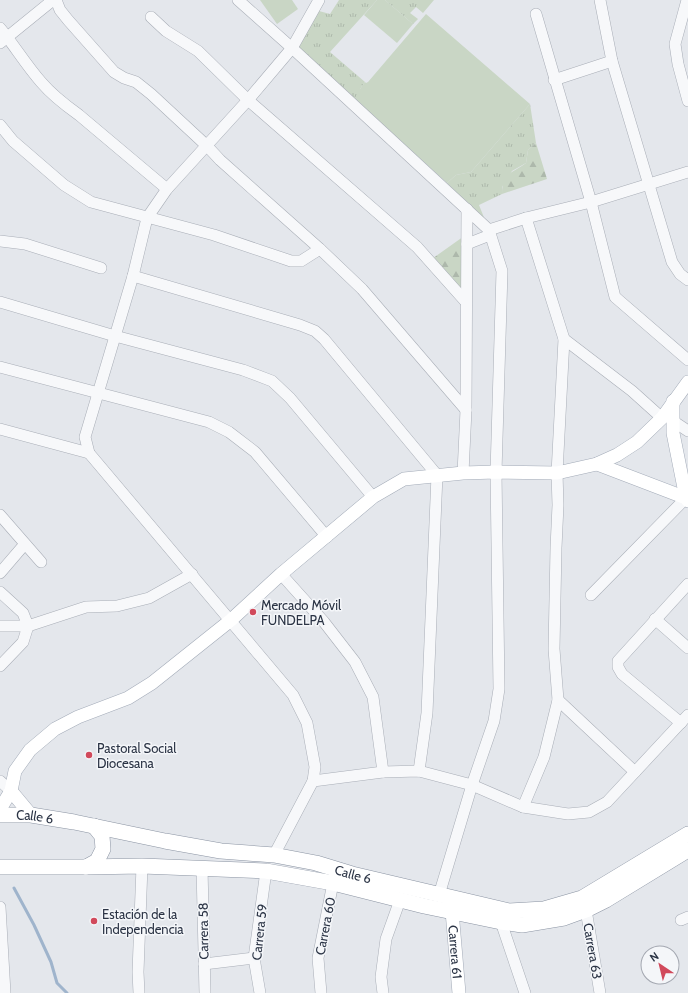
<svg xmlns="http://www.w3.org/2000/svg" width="688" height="993" font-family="Cabin,sans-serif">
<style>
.grass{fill:url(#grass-tufts)}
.forest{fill:url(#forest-firs)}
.green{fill:#c9d6c5}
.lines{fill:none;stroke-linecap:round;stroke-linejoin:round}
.stream{stroke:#9fb4cc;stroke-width:3}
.minor-casing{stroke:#a9aeb7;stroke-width:12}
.major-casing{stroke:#a3abb8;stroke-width:14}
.highway-casing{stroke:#8b94a3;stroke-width:16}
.minor{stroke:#f7f8fa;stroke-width:11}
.major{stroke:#fff;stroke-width:13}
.highway{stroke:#fff;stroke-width:15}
.poi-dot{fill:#d1495b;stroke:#f4f6f9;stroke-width:1.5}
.labels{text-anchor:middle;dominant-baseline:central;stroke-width:3;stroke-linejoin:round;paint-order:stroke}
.poi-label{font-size:13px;fill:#2b3445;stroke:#f4f6f9;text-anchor:start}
.street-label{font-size:13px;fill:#2b3445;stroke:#f4f6f9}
</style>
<defs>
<pattern id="grass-tufts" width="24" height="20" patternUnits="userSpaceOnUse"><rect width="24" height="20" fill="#c9d6c5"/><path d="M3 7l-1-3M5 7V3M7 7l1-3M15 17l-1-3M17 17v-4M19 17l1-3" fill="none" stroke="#adb8ab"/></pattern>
<pattern id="forest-firs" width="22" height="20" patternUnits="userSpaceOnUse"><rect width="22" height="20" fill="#c9d6c5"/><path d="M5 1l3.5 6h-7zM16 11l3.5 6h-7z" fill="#adb8ab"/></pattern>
</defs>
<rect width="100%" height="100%" fill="#e4e7ec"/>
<g class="grass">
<path d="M339,0H377L330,52L365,82L360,89V104L298,47L319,11L330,14Z"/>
<path d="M385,0H434L423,13L416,7L410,13L418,19L413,24Z"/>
<path d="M530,104L536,143L528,150L526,163L512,171L502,187V194L479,205L489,230L447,183L456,175L471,172Z"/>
</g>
<g class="forest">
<path d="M536,143L547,179L502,194C502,173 511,174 526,163L528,150Z"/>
<path d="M467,234L466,302L429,261Z"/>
</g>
<g class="green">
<path d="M260,0H292L298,9L277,24Z"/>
<path d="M377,0H385L413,24L397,43L364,15Z"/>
<path d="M426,14L530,104L471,172L456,175L447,183L360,104V89L365,82L366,83L368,82Z"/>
</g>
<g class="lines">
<path class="stream" d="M14,888L34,925L51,962L57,983L67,993"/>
<defs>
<g id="minor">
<path d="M56,0L60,10L68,20L114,72L124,78L136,82L151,94L207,146L220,160L320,249L362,289L466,410"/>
<path d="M238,0L292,48L489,230L502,271L496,472L499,689L494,721L472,785L439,895"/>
<path d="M600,0L612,61L672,262L680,274L688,280"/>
<path d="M687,0L675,44L678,64L688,101"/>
<path d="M536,14L591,202L615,297L688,360"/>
<path d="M151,17L166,31L198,51L248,100L417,247L466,302"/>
<path d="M0,28C14,45 26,65 41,82C52,95 65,105 79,115L167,189"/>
<path d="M0,43L53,0"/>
<path d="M554,80L612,61"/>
<path d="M0,125L13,141L64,185L91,202L214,235L291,261H301L320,249"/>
<path d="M489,230L526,218L591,202L688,172"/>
<path d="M0,241L25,244L101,268"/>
<path d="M467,244L490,235"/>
<path d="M133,276L300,325L315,331L324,339L437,475L427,713L419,771"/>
<path d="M0,302L115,336L243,370L272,381L290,398L373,497"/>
<path d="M564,339L632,391L662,418"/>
<path d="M0,367L209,422L229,432L255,452L327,537"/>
<path d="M673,421L688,431"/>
<path d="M0,429L89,453"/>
<path d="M463,473L466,410L467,209"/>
<path d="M0,515L41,562"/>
<path d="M0,573L24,545"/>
<path d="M281,574L324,622L355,662L373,697L383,772"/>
<path d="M0,592L23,613L28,626L23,642L0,666"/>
<path d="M591,595L686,498"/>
<path d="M655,619L688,648"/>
<path d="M0,626H28L86,607L117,606L149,598L192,574"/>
<path d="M558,700L635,772"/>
<path d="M681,723L622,674L618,667V661L688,584"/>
<path d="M0,781L11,791"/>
<path d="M313,781L383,772L419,771L472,785L523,807L568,814L589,812L607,802L688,715"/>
<path d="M523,807L544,757L558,700L554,649L556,548L558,505L557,473L564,339L526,218"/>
<path d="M274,855L313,781L315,767L307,723L293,695L89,453L85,437L133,276L147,218L167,189L248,100L292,48L319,0"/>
<path d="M202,868L205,993"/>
<path d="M0,907L5,993"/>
<path d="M586,910L600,993"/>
<path d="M681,920L688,917"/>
<path d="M501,922L525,993"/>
<path d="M204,964L254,958"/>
<path d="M139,993L138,972L142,866"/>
<path d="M260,993L254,958L266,871"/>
<path d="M321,993L318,958L333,883"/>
<path d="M383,993L381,977L386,939L400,900"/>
</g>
<g id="major">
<path d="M673,401V433L686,498"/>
<path d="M597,464L686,498L688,501"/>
<path d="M11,791L31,815"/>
<path d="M0,809L11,791L15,771L30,750L55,729L78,717L128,698L152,683L231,620L281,574L373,497L404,479L463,473L496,472L557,473L597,464L617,455L637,442L662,418L688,382"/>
<path id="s1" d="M452,911L459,993"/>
</g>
<g id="highway">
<path id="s2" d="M0,815H31L74,822L165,841L221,851L274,855L316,863L352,874L509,911L544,909L582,898L688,834"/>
<path d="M0,867H86L142,866L266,871L333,883L424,906L501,922L522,925L564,918L586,910L606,900L688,850"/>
<path d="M86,867L97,861L103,849L102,836L94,826"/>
</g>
</defs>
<use href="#minor" class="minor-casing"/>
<use href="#major" class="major-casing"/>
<use href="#highway" class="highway-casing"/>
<use href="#minor" class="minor"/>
<use href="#major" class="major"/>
<use href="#highway" class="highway"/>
</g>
<g class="poi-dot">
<circle cx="253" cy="612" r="4"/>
<circle cx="89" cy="755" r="4"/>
<circle cx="94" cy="921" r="4"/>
</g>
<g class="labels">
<g class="poi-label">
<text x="261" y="605">Mercado Móvil<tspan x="261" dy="15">FUNDELPA</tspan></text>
<text x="97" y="748">Pastoral Social<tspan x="97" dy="15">Diocesana</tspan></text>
<text x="102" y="914">Estación de la<tspan x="102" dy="15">Independencia</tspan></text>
</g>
<g class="street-label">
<text stroke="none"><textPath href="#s2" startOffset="35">Calle 6</textPath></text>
<text stroke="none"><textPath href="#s2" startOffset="359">Calle 6</textPath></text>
<text transform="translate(325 926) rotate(-79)">Carrera 60</text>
<text transform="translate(203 931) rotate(-91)">Carrera 58</text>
<text transform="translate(259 932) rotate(-84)">Carrera 59</text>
<text transform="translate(593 951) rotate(80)">Carrera 63</text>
<text stroke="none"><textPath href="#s1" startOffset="41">Carrera 61</textPath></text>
</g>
</g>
<g transform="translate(660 965) rotate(325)"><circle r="19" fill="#f4f6f9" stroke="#a4a8b1"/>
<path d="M0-3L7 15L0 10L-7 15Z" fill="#d1495b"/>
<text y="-6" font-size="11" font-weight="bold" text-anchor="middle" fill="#2b3445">N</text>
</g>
</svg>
